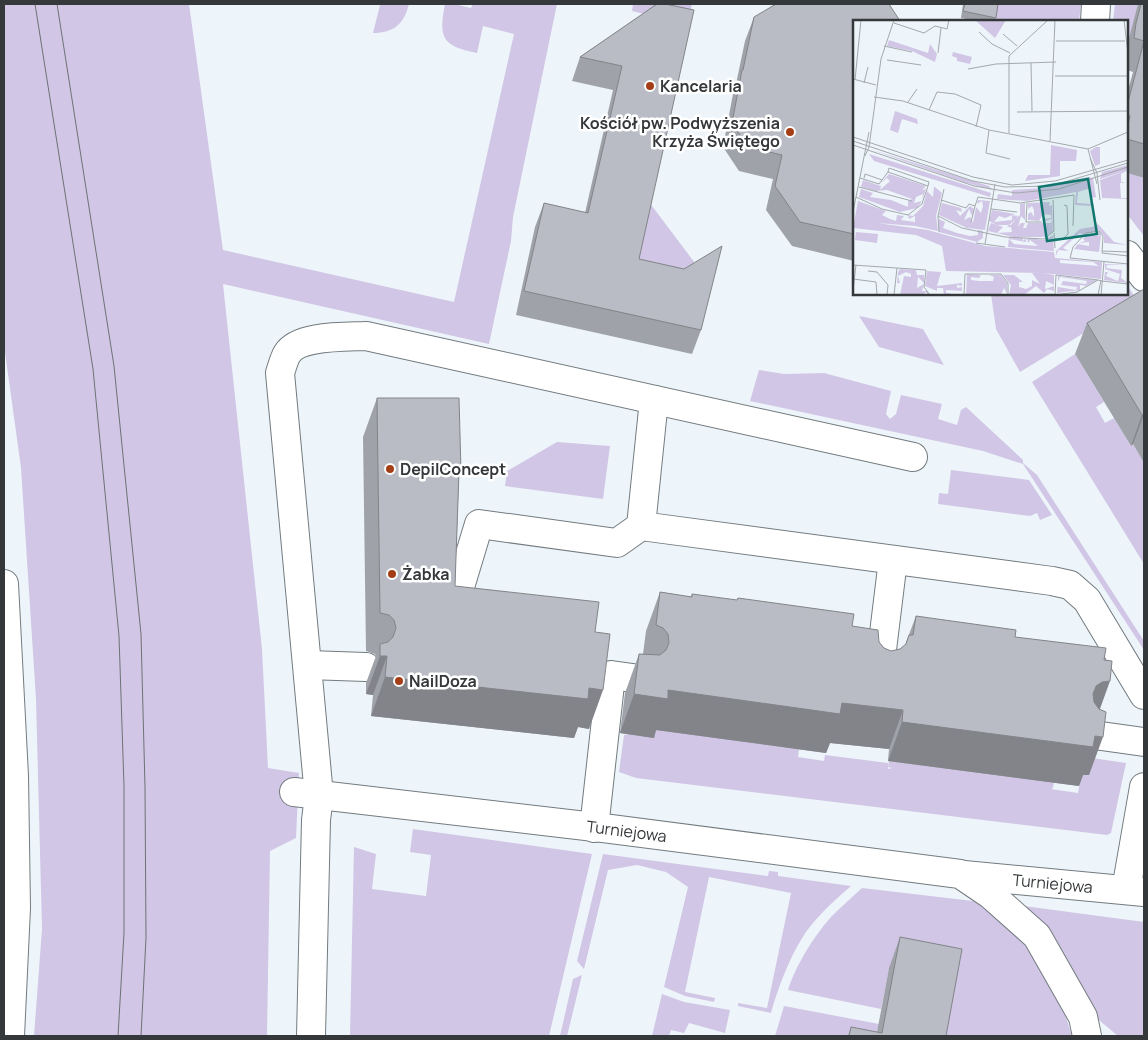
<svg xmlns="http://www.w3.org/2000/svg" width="1148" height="1040" font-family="Manrope,sans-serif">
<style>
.green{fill:#d1c6e5}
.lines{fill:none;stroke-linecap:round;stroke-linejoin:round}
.minor-casing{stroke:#737b7f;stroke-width:30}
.secondary-casing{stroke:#737b7f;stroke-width:30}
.minor{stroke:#fff;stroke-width:28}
.secondary{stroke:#fff;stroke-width:28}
.tram{stroke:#6d7275;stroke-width:1}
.wall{fill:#9fa2a9}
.shaded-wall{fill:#828489}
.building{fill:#b9bcc4;stroke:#828489}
.poi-dot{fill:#a43e16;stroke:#fff;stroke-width:2}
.labels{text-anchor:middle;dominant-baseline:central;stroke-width:5;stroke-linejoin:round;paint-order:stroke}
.poi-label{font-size:16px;font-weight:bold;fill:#35383a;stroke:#fff;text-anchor:start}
.street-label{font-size:16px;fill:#35383a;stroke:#fff}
.inset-road{fill:none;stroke:#a3a9ad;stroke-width:1}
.view{fill:#0f766e;fill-opacity:0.15;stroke:#0f766e;stroke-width:2.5}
.inset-edge{fill:none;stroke:#35383a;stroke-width:2.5}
</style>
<rect width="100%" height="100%" fill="#edf5fa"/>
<g class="green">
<path d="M4,4H189L223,250L454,302L514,34L483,26L477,53C443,46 438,39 445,4H454L471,8L473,4H557L513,217L511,241L489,344L223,284L262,649L268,768L299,773L296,838L270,851L267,1036H34L42,929L36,699L21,468L4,345Z"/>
<path d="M378,4H409C404,24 394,33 373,33L380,5Z"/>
<path d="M633,4H692L687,24L632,11Z"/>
<path d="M997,4H1081L1079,21H994Z"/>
<path d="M1115,4H1144L1127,49V21H1113Z"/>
<path d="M1127,173L1144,178V236L1127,214Z"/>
<path d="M649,202L704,275L630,283Z"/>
<path d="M1127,285L1135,297L1133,303L1020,372L996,329L991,294H1127Z"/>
<path d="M859,316L923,329L944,365L879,347Z"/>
<path d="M1075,354L1104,402L1096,407L1105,423L1114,418L1131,446L1133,444L1144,463V564L1032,382Z"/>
<path d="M759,370L784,374L824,373L891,391L886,414L890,419L896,414L901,395L942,404L938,419L957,425L961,410L966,407L1023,460V463L1037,475L1144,641V650L1023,464L983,451L750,401Z"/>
<path d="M557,442L610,446L603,499L505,486L507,471Z"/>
<path d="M951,470L1029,480L1052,515L1040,520L1037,513L1030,516L938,504L939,493L948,494Z"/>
<path d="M654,729L799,749L798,757L824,761L825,755L888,763V769L892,768L888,767L889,761L1054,782L1053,788L1051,789L1078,793L1081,775L1092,758L1126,763L1111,833L1107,835L636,778L619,772L624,735Z"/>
<path d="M413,829L592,854L549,1036H350L354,847L376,854L372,889L426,896L431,855L410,852Z"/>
<path d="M603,854L768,876L769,871L778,872V876L851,886C833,902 813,919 801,940C789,959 777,991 771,1013L738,1006V1003L767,1008L791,893L709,877L685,992L715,998L714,1002L685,996L664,987L688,887L666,872L637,865L608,870L584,969L577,961Z"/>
<path d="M862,888L973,901L1004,921L1027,947L1049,980L1063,1008L1072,1036H941L889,969L881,1009L788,990C796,965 814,936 831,917C841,907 852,897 862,888Z"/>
<path d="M1024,906L1144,922V1036H1118L1093,1015L1059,947Z"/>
<path d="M582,975L567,1036H560L573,979Z"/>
<path d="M662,994L684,1002L730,1010L725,1033L689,1023L684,1033L671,1030L669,1036H652Z"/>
<path d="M784,1006L879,1024L876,1036H775Z"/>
</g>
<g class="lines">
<defs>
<g id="minor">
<path d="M1095,21L1096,4"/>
<path d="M1127,255L1144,277"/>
<path d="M641,526L654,400"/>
<path d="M460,587L479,524L617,543L641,526L1052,581L1070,585L1087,600L1144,695"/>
<path d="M308,665L366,667"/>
<path d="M879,674L893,560"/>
<path d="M1094,735L1144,742"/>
<path id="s1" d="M294,792L603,828L960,874L991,895L1037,936L1083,1017L1087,1036"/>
<path d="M594,828L611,675L640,679"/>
<path id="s2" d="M964,875L1144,892"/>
<path d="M1126,890L1144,787"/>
<path d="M311,1036L316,820L319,796L280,373C282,367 284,359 287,354C298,335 346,337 366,336L913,457"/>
</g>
<path id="secondary" d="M4,584L14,776L16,908L10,1036"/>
</defs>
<use href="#minor" class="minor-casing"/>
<use href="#secondary" class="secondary-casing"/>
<use href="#minor" class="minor"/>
<use href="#secondary" class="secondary"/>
<g class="tram">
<path d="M35,4L93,369L119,636L124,786V933L118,1036"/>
<path d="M57,4L114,366L141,634L145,787L146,938L141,1036"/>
</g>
</g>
<g class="wall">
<path d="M657,4L639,259L701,330L692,354L516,315L535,227L544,203L585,213L613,90L572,81L580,57Z"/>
<path d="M963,4H998L994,21H977L961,18Z"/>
<path d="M1138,4H1144V178L1127,173V94L1133,72L1127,70V46Z"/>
<path d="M754,17L854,21V261L792,246L766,210L773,179L739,171L723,147L733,94L736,84L745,41Z"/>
<path d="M1144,290V463L1133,444L1131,446L1075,354L1087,323Z"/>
<path d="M377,398L461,471L459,477L455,586L595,632L589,729L578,727L574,738L371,716L373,695L366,694V683L376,656L375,654L366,651L363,437Z"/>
<path d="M660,592L691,597L692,594L852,626L879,642L884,648L891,651L900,649L905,645L916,616L1015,637L1100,709L1089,775H1083L1079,786L888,761L889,749L830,743L826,753L656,730L654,738L620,733L625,693L639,654H643L646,631Z"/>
<path d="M900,937L946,1036H848L851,1027L877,1032L889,968Z"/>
</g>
<g class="shaded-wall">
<path d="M1144,414L1133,444L1131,446L1142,415Z"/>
<path d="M380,656H387L373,695L366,694Z"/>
<path d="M385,677L589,688L603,690L589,729L578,727L574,738L371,716Z"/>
<path d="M1110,681L1096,720L1093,694L1096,686L1102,682Z"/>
<path d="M668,690L842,703L903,710L889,749L830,743L826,753L656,730L654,738L620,733L634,694Z"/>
<path d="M902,722L1095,736L1103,737L1089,775H1083L1079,786L888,761Z"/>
</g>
<g class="building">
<path d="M657,4H665L694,10L639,259L684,269L722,246L701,330L524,291L544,203L588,213L622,66L580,57Z"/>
<path d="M776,4H889L900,21H854V234L800,222L775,186L782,155L748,147L732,123L742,70H743L754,17Z"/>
<path d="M965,4H998L996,18L963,11Z"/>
<path d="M1141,4H1144V144L1127,139V129L1130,116L1127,115V106L1144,41L1134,38L1136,23Z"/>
<path d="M1144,289V414L1142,415L1087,323Z"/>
<path d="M377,398H459L461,471H459L455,586L599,602L595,632L610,634L603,690L589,688L588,699L385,677L387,656H380V644L388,642L393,637L396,628L394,620L389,615L380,613Z"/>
<path d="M660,592L692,597V594L737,600L738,598L854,614L852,626L878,630L879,642L884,648L891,651L900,649L906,644L909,635H913L916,616L1016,630L1015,637L1106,648L1104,660L1112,661L1110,681L1102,682L1096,686L1093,694L1094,702L1099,709L1106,712L1103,737L1095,736L1093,747L902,722L903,710L842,703L840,714L668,690V699L634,694L639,654L660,655L666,650L669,643L668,634L663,628L656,625Z"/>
<path d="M900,937L962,949L946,1036H849L851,1027L882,1033Z"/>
</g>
<g class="poi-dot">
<circle cx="650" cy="86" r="5"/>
<circle cx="790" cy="132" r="5"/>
<circle cx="390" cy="469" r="5"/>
<circle cx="392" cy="574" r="5"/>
<circle cx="399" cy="681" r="5"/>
</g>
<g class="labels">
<g class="poi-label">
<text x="660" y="86">Kancelaria</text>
<text x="780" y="123" text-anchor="end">Kościół pw. Podwyższenia<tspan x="780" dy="18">Krzyża Świętego</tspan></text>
<text x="400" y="469">DepilConcept</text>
<text x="402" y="574">Żabka</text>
<text x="409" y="681">NailDoza</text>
</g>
<g class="street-label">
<text stroke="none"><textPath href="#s1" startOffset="335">Turniejowa</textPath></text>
<text stroke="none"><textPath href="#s2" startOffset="89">Turniejowa</textPath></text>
</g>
</g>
<g transform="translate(853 20)">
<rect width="275" height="275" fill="#edf5fa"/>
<path d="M122,0H153L142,18ZM36,20L75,33L77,24L84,34L82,42L59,31L34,26ZM100,32L119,37L117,44L104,41V38L99,36ZM42,91L64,99L65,104L49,99L45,113L37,110ZM198,125L224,130L223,141H207V156L172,161L175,155H197ZM243,127H247V144L242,146L237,131ZM20,130L136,166L139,170L110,162ZM16,134L138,173L137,177L21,141ZM275,145V150L247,159L249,152ZM275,150L268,154V162L273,163H267L268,178H274L275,164V179L249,178L247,160ZM36,154L73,166L69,170L73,169L69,180L70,174L63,177L61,183L69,181L64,188L47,192L6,177L8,169L20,173L17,177L38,180L55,187V181L59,179L34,170L23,171L8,167L10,160L28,166L27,170L37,161L34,158L27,164ZM235,157L240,158L243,177L237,178L238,168L225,172L224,183L237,184L238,180L241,186L222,185L223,172L174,181L144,179L145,174L159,176V170L191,168ZM77,163L89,173L83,196L85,211L62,206L24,203L75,210L132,226L201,232L202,238L249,242L248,259L190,253L201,255V265L193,261L192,269L201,266V271L194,269L191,273L183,266L171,275H156L158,265L150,255H161L170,262H166V267L173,269L179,266V260L187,264L179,253H189L93,251L89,226L63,215L0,208L5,181L33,191L29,195L37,199L43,201L44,195L51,196L48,200L62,202V196L56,199L55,195L60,196L70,186L74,171L80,177L81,166ZM207,240L240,242L246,246L207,243ZM125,180L137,181L132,210L114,208L86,195L89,183L108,188L109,192L103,190L107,196L117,186L121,189L119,196L116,189L111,200L117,197L120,203L123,187L128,193L130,186L129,181L124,184ZM197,182L196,186L199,185L200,212L191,217H160L135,211L138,203L150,207L144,213L159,212L158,207H154L167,195V184L172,183V200L168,196L165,207L168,203H172L170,208H173L175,203H198L199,199L193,201L190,199L198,198V195L190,194L186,201L175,200V194L178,192L181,197V190L179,186L175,189V183ZM245,187L244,203L261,222L275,225L251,223V216L246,210L230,215L227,213L210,228L216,231L205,230L203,236V231L227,209L244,206ZM139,190L162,194L152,198L146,196L141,202L159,200V195L165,196L158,205H144L136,201ZM86,199L92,202L90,208L104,213L117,216L125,215V210L130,211V218L124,222L86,212ZM3,212L25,214L24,223L2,220ZM247,212L248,214L246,232L221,229L225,224L236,226V222L226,223L232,221L230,219L234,214L246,216L245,213H238ZM200,215L201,231L155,227L156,217L170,218V221L173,218V222L156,219L161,224L185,226L177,220L175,223L174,218L191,220ZM252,244L275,245H254L253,248L269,250L268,258L275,263L251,260L252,252H255L253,256L265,261L267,254L252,249ZM47,249L63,250L64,255H71V263L65,257L64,268L71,264L69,271H75L76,275L72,272L71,275H47L51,256L58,257V254L53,252L45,256L47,263H44L45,252ZM74,251L88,252L84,266L109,263V266L104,265V268L109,267V271L93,270V273L107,275H91L90,268H84V271L72,266ZM114,254L128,255L126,258L118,257V260L126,261H140L141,257L136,255H148L154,263V274L151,268L148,275H113ZM205,256L242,260L243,261L233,266L227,265V270L204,273L205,264V267L223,270L224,267L208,265L210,261L233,264L234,261L207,257L205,262Z" fill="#d1c6e5" fill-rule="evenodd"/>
<path class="inset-road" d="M271,0L275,33M41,3L71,13L82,6L94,9L96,0M126,12L139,24L157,33M150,14L164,26M203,21H272M31,26L59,32M85,33L88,8M34,40L68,45M178,43L179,91M115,49L143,44L203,42M202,56H275M0,59L23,65M2,60L8,0M11,63L15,47M21,77L50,81L136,110L235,129M55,82L64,69M76,90L84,72L102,74L128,85L123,107M164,92L275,91M136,110L133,133L157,139M156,113V36L195,0M0,117L120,157L159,165L202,161L275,140M0,121L120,161L152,167L198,166L275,143M197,121L202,0M0,125L121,166L163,173L206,169L275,147M235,129L275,112M235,129L244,164M12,136L16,127L28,39L41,0M237,138L244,153L247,180M36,148L76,162L75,166L35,152ZM7,158L26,164L35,152M11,158L12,154L29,160M6,167L59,181M3,177L29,189L55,195L69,184L75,166M88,180L113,188L116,184L122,186L125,177L167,183L221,175L220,206M174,183L173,202H189M138,189L164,192M0,192L16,112M85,196L109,208L152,217L191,219L201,211L200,180M118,202L122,186M86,212L85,196L91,169M201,213L202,228M201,219H210L215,214L214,186L211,185M123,223L152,227M132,224L142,164M249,231L275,232M275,236L249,233L250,216L246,211L233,213L220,227L217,238L275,244M0,245L73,250M73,250L71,267L77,275M15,251L24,252L35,265L34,275M0,259L23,262L24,275M245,260L224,272L202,275L203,255L245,260L249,261L275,264M0,270L3,245M41,275L44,248M111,275L112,254H148L155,263V275M245,275L248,260M248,275L251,242"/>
<path class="view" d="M235,159L244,214L194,221L186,167Z"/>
<rect width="275" height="275" class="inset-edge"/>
</g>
<rect width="1148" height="1040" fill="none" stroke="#35383a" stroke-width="10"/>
</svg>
